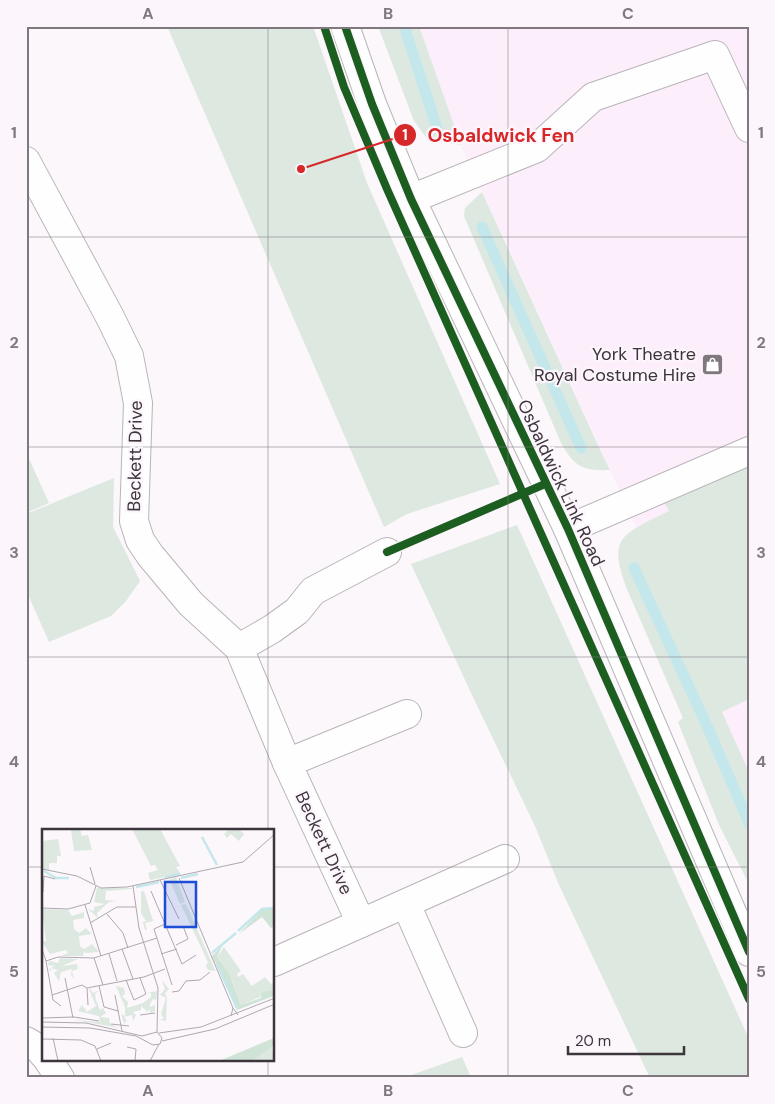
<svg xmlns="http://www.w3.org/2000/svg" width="775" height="1104" font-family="'DM Sans',sans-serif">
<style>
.built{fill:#fceffb}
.green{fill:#dde8e1}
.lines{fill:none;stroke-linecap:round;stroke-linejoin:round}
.stream{stroke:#c4e7ec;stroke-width:11}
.minor-casing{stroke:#b9b4b8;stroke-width:30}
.minor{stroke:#fefefe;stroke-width:28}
.cycleway-casing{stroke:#fdf5fc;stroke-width:11}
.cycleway{stroke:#1b5e20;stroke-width:8}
.grid{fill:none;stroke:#7f797f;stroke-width:1;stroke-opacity:0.55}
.labels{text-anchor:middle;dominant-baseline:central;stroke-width:4.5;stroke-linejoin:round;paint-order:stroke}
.poi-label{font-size:18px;fill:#3c353c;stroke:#fdf5fc;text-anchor:end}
.street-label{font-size:18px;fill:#3c353c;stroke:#fdf5fc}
.inset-river{fill:none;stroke:#c4e7ec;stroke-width:2.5}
.inset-road{fill:none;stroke:#afa9af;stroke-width:1}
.view{fill:#1d4ed8;fill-opacity:0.15;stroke:#1d4ed8;stroke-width:2.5}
.inset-edge{fill:none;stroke:#3c353c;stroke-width:2.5}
.leader{fill:none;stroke:#d62828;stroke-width:2}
.callout-dot{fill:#d62828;stroke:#fdf5fc;stroke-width:2}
.mark-label{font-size:15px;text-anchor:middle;font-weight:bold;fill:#fff}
.callout-label{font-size:19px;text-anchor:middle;font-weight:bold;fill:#d62828;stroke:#fdf5fc;stroke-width:4.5;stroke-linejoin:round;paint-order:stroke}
.neatline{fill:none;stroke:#7f797f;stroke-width:2}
.grid-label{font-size:16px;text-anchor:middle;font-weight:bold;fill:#7f797f}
</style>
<rect width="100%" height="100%" fill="#fbf7fb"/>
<path class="built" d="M419,26H749V772L458,139Z"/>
<g class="green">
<path d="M167,26H313L367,183L500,484L407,514L384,527Z"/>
<path d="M378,26H419L461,145L428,140L414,121Z"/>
<path d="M482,192L603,456L610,470C582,471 575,467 561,443L464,216L465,208Z"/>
<path d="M26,452L49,503L26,513Z"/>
<path d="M749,464V699L722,712L749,772V884L719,825L678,722L683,718L626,587C622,575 615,557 620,544C625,530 655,518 669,511L663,500Z"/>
<path d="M114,478L113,527L140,581L126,601L111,616L49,642L26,590V514Z"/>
<path d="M517,525L749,1039V1078H650L559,885L535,826L472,695L411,564Z"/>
<path d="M462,1057L470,1075C455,1081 438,1078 423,1076C417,1075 410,1077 403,1078Z"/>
</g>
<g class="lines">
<g class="stream">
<path d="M404,26L437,128"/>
<path d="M482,227L581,448"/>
<path d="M634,568L708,728L749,823"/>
</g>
<defs>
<g id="minor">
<path d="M345,26L372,104L411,199L568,529L749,952"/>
<path d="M26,161L110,317L129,356L138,403L134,521L140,540L150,555L191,604L239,648L287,763L361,923"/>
<path d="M411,199L537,148L593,97L715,55L749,128"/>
<path d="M568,529L749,451"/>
<path d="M239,648L272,629L297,611L313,591L387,552"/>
<path d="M287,763L407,714"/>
<path d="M406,904L463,1033"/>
<path d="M274,962L505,859"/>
<path d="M26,1041L38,1048L44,1055"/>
<path d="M48,1060L60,1078"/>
</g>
</defs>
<use href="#minor" class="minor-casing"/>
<use href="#minor" class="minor"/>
<defs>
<g id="cycleway">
<path d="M324,26L344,87L387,189L749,999"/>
<path d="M345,26L372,104L411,199L568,529L749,952"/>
<path d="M387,552L545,484"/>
</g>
</defs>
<use href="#cycleway" class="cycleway-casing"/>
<use href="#cycleway" class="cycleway"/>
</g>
<path class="grid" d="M268,26V830M508,26V1078M26,237H749M26,447H749M26,657H749M26,867H44M274,867H749M268,1060V1078"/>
<defs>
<symbol id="shop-square" viewBox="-11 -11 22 22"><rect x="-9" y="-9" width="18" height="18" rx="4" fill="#7f797f" stroke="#fdf5fc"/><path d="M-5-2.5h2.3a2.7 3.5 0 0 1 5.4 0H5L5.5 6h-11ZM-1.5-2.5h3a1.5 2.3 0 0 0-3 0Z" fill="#fff"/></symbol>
</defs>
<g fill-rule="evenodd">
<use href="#shop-square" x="700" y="352" width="25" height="25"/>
</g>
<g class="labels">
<g class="poi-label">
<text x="696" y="354">York Theatre<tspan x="696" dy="21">Royal Costume Hire</tspan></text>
</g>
<g class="street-label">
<text transform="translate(135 456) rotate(-89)">Beckett Drive</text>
<text transform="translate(561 483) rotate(65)">Osbaldwick Link Road</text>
<text transform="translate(324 843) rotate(65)">Beckett Drive</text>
</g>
</g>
<g transform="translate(42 829)">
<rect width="232" height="232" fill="#fbf7fb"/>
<path d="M38,0L40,7L46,6L50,21L32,22L29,1ZM90,0H118L138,37L134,38L139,45L108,51L106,44L116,41L113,36L109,37ZM187,0H197L202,5L197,12L189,5L185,9L182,5ZM16,10L19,27H15V34H7V42L0,39V12ZM134,48L143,73L138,75L128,52L120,54ZM55,59H90V60L64,62L63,71L75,72L67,73L55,84L56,89L46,80L52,82V78L63,75L52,73ZM102,62L111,92L103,94L105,101H103L101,93L104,92L99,84V63ZM144,75L173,141V142L166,141L164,137L166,133L139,76ZM0,80L26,81L30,87L42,83V89L31,91L32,100L37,104L44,99L50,105L37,107L38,117L42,120L50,115L57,123L43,124L42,122L41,127H19L26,124L24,121L8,125L0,113L4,112ZM182,118L199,142L195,145L196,148L201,145L210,157L223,148L229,155L232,153V162L199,176L190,152L175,128ZM18,129L36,130L20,137L35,135L36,140L30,142L32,150L29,146L30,140L19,143L17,152L12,144L16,141L9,139L8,143L7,140L13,137L6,136L7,132L16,134ZM120,151L127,160L123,164L125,170L124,192L118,191L122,189L119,185L124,169L118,166L123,160ZM74,157L82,159L83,165L80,167L86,173L85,179L101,174L109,168V164H105L115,162L114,171L111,170L108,175V178L113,176V182L108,184V179L106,183L99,177V181L91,183L94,186L91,192L90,186L82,188L85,191L82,195L79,185L83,187V178ZM47,160H48L51,164L57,161L53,165L54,171L58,181L61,179L64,184L58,188L67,189L68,195L78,199L32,191L58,193L57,187L36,182L40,176L45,183L54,177ZM230,216L232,232H210Z" fill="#dde8e1"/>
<path d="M220,80L232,79V97L229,99L220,88L197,105ZM180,117L175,128L187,145L199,176L219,169L220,163L232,161V167L195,181L170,127ZM232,209V216L210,232H177Z" fill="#cfe3d7"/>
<path class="inset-river" d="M160,8L175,36M2,42L14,49H27M123,48L138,45M139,49L156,45M94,58L117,53M196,102L220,80L233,79M170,124L194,104M175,135L195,179"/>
<path class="inset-road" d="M48,38L53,55M0,40L35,47L59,59L85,58L201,33L233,5M137,49L191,179M118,51L137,90M91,57L97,99L116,159L115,203M109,62L140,135L154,126M1,63L2,47L13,50M43,76L59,127M0,79L26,80L48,74L54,57M65,85L81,104L86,119M48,94L75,78H94M123,95L112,100L130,156M134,116L146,110L141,97M0,120L4,132L16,128L52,129L115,109M80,120L91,150M67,125L75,152M119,125L135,120M52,129L61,156M4,132L11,171L19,177M23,149L31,189M84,151L92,171L104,165L98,149M57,157L62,178L76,182M45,159L102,148L123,140M45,159L46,176M130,163L137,162L144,152L158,151L168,143M10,166L40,156L45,159M73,166L80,202M98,186L113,184M189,187L191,179L196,186M0,189L32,188L57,192M0,193L44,194L100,207L115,203L120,209L118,215L111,216L94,207L48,199L0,198M69,195L87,197M117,204L159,198L233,169M11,209L16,232M0,210L39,211L53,217L59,232M120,212L173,200L233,175M85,218L94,220L93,232M55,220L69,214M108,232L117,215"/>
<path class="view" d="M123,53H154V98H123Z"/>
<rect width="232" height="232" class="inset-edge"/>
</g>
<path class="leader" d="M301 169L405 135"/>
<g class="callout-dot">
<circle cx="301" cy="169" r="5"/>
<circle cx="405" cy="135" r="12"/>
</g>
<g class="mark-label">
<text x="405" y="140">1</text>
</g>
<g class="callout-label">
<text x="501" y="142">Osbaldwick Fen</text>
</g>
<rect width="775" height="1104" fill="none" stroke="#fdf5fc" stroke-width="55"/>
<path d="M568 1046v8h116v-8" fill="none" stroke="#3c353c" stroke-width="2.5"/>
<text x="575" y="1046" font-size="15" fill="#3c353c" stroke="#fdf5fc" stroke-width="4" paint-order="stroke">20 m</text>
<rect x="28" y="28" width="720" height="1048" class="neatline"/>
<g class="grid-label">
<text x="148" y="19">A</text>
<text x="388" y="19">B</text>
<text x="628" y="19">C</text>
<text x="14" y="138">1</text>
<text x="761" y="138">1</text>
<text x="14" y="348">2</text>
<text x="761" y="348">2</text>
<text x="14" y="558">3</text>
<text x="761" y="558">3</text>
<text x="14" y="767">4</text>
<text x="761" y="767">4</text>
<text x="14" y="977">5</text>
<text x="761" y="977">5</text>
<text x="148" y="1096">A</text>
<text x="388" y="1096">B</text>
<text x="628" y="1096">C</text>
</g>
</svg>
